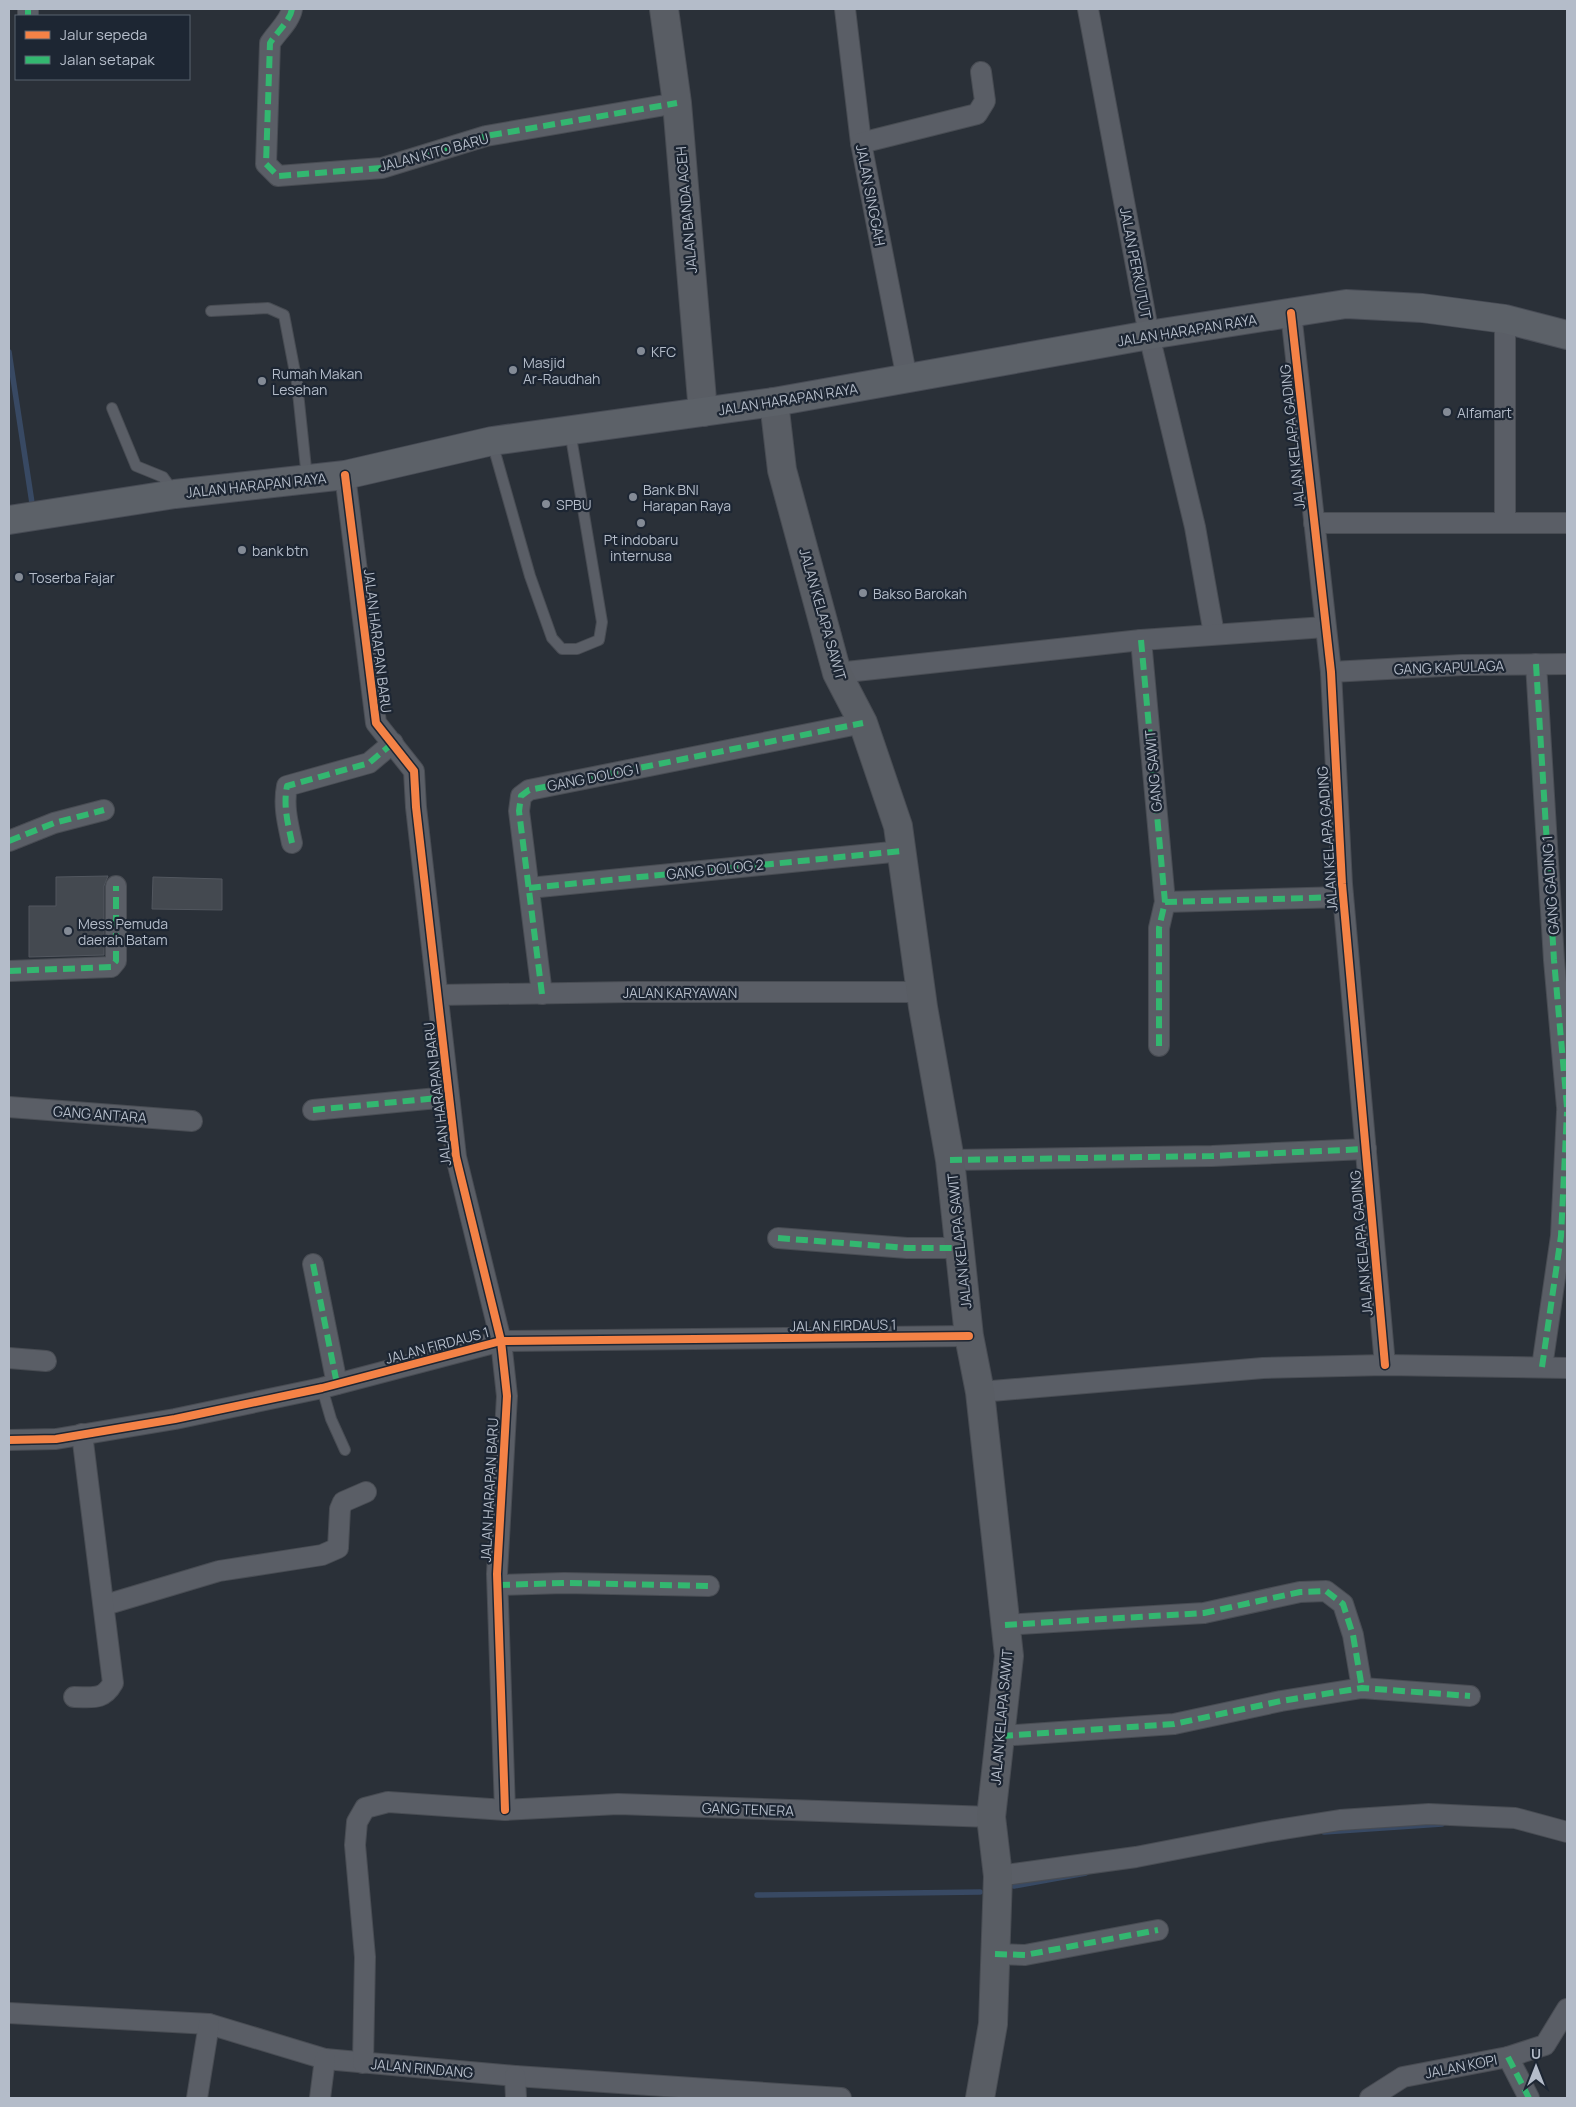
<svg xmlns="http://www.w3.org/2000/svg" width="1576" height="2107" font-family="Manrope,sans-serif">
<style>
.lines{fill:none;stroke-linecap:round;stroke-linejoin:round}
.stream{stroke:#384963;stroke-width:5.5}
.building{fill:#444950;stroke:#52575f}
.lane-casing{stroke:#484c53;stroke-width:12}
.street-casing{stroke:#484c53;stroke-width:22}
.secondary-casing{stroke:#484c53;stroke-width:30}
.primary-casing{stroke:#484c55;stroke-width:30}
.lane{stroke:#5a5e66;stroke-width:10}
.street{stroke:#5a5e66;stroke-width:20}
.secondary{stroke:#595d64;stroke-width:28}
.primary{stroke:#5c6168;stroke-width:28}
.quiet{stroke:#33b770;stroke-width:6;stroke-dasharray:12 6;stroke-linecap:butt}
.cycleway-casing{stroke:#1d2633;stroke-width:11}
.cycleway{stroke:#f48246;stroke-width:8}
.poi-dot{fill:#848b96;stroke:#1d2633;stroke-width:2}
.labels{text-anchor:middle;dominant-baseline:central;stroke-width:4.5;stroke-linejoin:round;paint-order:stroke}
.street-label{font-size:14px;fill:#b4bcc9;stroke:#1d2633}
.poi-label{font-size:14px;fill:#b4bcc9;stroke:#1d2633;text-anchor:start}
</style>
<rect width="100%" height="100%" fill="#2a3038"/>
<g class="lines">
<g class="stream">
<path d="M9,352L32,503"/>
<path d="M1324,1832L1442,1824"/>
<path d="M1014,1886L1086,1873"/>
<path d="M757,1895L980,1892"/>
</g>
</g>
<g class="building">
<path d="M108,876L104,886V955L29,957V906H56V877Z"/>
<path d="M153,877L222,879V910L152,909Z"/>
</g>
<g class="lines">
<defs>
<g id="lane">
<path d="M211,311L268,308L284,315L297,383L307,478"/>
<path d="M112,408L136,466L163,477L173,491"/>
<path d="M492,442L530,576L552,638L562,649H577L599,640L602,622L570,431"/>
<path d="M322,1388L331,1419L345,1450"/>
</g>
<g id="street">
<path d="M292,9C290,21 277,32 270,43L266,164L278,176L382,168L486,136L677,103"/>
<path d="M845,9L861,143L907,379"/>
<path d="M1088,9L1149,335L1195,527L1214,634"/>
<path d="M28,16V9"/>
<path d="M861,143L977,114L985,101L981,72"/>
<path d="M1291,313L1331,672L1342,884L1385,1365"/>
<path d="M1505,319V523"/>
<path d="M345,475L376,723L414,771L416,807L456,1157L501,1341L507,1396L497,1574L505,1810"/>
<path d="M1314,523H1567"/>
<path d="M1141,640L1165,902L1159,928V1046"/>
<path d="M1536,664L1554,960L1567,1107"/>
<path d="M1331,672L1462,665L1567,664"/>
<path d="M837,673L1141,640L1325,627"/>
<path d="M9,841L54,823L104,810"/>
<path d="M292,843C288,824 283,806 287,786L369,763L393,743"/>
<path d="M529,888L902,851"/>
<path d="M1165,902L1343,897"/>
<path d="M9,971L111,967L116,961V886"/>
<path d="M542,994L519,811L521,796L529,790L863,723"/>
<path d="M438,995L629,992H921"/>
<path d="M9,1107L192,1121"/>
<path d="M313,1110L448,1097"/>
<path d="M950,1160L1212,1156L1366,1149"/>
<path d="M778,1238L907,1248H960"/>
<path d="M313,1264L337,1384"/>
<path d="M9,1358L46,1361"/>
<path d="M1542,1367L1561,1236L1567,1112"/>
<path d="M980,1392L1263,1368L1385,1365L1567,1368"/>
<path d="M9,1440L56,1439L175,1419L322,1388L501,1341L969,1336"/>
<path d="M498,1585L564,1583L709,1586"/>
<path d="M105,1605L219,1571L322,1555L338,1548L340,1509L343,1502L366,1492"/>
<path d="M1005,1625L1204,1613L1300,1592L1326,1591L1343,1604L1353,1635L1362,1688"/>
<path d="M74,1697C92,1697 103,1701 113,1683L82,1434"/>
<path d="M1001,1736L1174,1724L1281,1701L1362,1688L1470,1696"/>
<path d="M998,1876L1136,1857L1265,1832L1340,1820L1429,1814L1515,1818L1567,1832"/>
<path d="M995,1954L1025,1955L1158,1930"/>
<path d="M9,2013L209,2024L325,2059L515,2076L841,2098"/>
<path d="M1508,2057L1529,2098"/>
<path d="M363,2063L365,1957L355,1845L357,1822L365,1808L388,1802L505,1810L618,1804L991,1817"/>
<path d="M515,2076L516,2098"/>
<path d="M197,2098L209,2024"/>
<path d="M320,2098L325,2059"/>
<path d="M1370,2098L1403,2077L1508,2057L1545,2045L1567,2009"/>
</g>
<g id="secondary">
<path d="M664,9L677,103L703,412"/>
<path d="M774,402L782,470L837,673L863,723L898,826L923,1007L950,1160L969,1336L980,1392L1009,1656L991,1817L998,1876L993,2024L980,2098"/>
</g>
<path id="primary" d="M9,520L175,494L345,475L492,441L774,402L1149,335L1346,304L1422,308L1505,319L1567,335"/>
</defs>
<use href="#lane" class="lane-casing"/>
<use href="#street" class="street-casing"/>
<use href="#secondary" class="secondary-casing"/>
<use href="#primary" class="primary-casing"/>
<use href="#lane" class="lane"/>
<use href="#street" class="street"/>
<use href="#secondary" class="secondary"/>
<use href="#primary" class="primary"/>
<g class="quiet">
<path d="M292,9C290,21 277,32 270,43L266,164L278,176L382,168L486,136L677,103"/>
<path d="M28,16V9"/>
<path d="M1141,640L1165,902L1159,928V1046"/>
<path d="M1536,664L1554,960L1567,1107"/>
<path d="M9,841L54,823L104,810"/>
<path d="M292,843C288,824 283,806 287,786L369,763L393,743"/>
<path d="M529,888L902,851"/>
<path d="M1165,902L1343,897"/>
<path d="M9,971L111,967L116,961V886"/>
<path d="M542,994L519,811L521,796L529,790L863,723"/>
<path d="M313,1110L448,1097"/>
<path d="M950,1160L1212,1156L1366,1149"/>
<path d="M778,1238L907,1248H960"/>
<path d="M313,1264L337,1384"/>
<path d="M1542,1367L1561,1236L1567,1112"/>
<path d="M498,1585L564,1583L709,1586"/>
<path d="M1005,1625L1204,1613L1300,1592L1326,1591L1343,1604L1353,1635L1362,1688"/>
<path d="M1001,1736L1174,1724L1281,1701L1362,1688L1470,1696"/>
<path d="M995,1954L1025,1955L1158,1930"/>
<path d="M1508,2057L1529,2098"/>
</g>
<defs>
<g id="cycleway">
<path d="M1291,313L1331,672L1342,884L1385,1365"/>
<path d="M345,475L376,723L414,771L416,807L456,1157L501,1341L507,1396L497,1574L505,1810"/>
<path d="M9,1440L56,1439L175,1419L322,1388L501,1341L969,1336"/>
</g>
</defs>
<use href="#cycleway" class="cycleway-casing"/>
<use href="#cycleway" class="cycleway"/>
</g>
<g class="poi-dot">
<circle cx="641" cy="351" r="5"/>
<circle cx="513" cy="370" r="5"/>
<circle cx="262" cy="381" r="5"/>
<circle cx="1447" cy="412" r="5"/>
<circle cx="633" cy="497" r="5"/>
<circle cx="546" cy="504" r="5"/>
<circle cx="641" cy="523" r="5"/>
<circle cx="242" cy="550" r="5"/>
<circle cx="19" cy="577" r="5"/>
<circle cx="863" cy="593" r="5"/>
<circle cx="68" cy="931" r="5"/>
</g>
<g class="labels">
<g class="street-label">
<text transform="translate(434 152) rotate(-15)">JALAN KITO BARU</text>
<text transform="translate(871 195) rotate(79)">JALAN SINGGAH</text>
<text transform="translate(686 210) rotate(-95)">JALAN BANDA ACEH</text>
<text transform="translate(1136 263) rotate(79)">JALAN PERKUTUT</text>
<text transform="translate(1187 330) rotate(-9)">JALAN HARAPAN RAYA</text>
<text transform="translate(788 399) rotate(-9)">JALAN HARAPAN RAYA</text>
<text transform="translate(1292 437) rotate(-96)">JALAN KELAPA GADING</text>
<text transform="translate(256 485) rotate(-6)">JALAN HARAPAN RAYA</text>
<text transform="translate(823 614) rotate(74)">JALAN KELAPA SAWIT</text>
<text transform="translate(378 641) rotate(83)">JALAN HARAPAN BARU</text>
<text transform="translate(1449 667) rotate(-2)">GANG KAPULAGA</text>
<text transform="translate(1153 771) rotate(-95)">GANG SAWIT</text>
<text transform="translate(593 777) rotate(-11)">GANG DOLOG I</text>
<text transform="translate(1327 839) rotate(-94)">JALAN KELAPA GADING</text>
<text transform="translate(715 869) rotate(-6)">GANG DOLOG 2</text>
<text transform="translate(1550 885) rotate(-94)">GANG GADING 1</text>
<text x="680" y="992">JALAN KARYAWAN</text>
<text transform="translate(437 1094) rotate(-97)">JALAN HARAPAN BARU</text>
<text transform="translate(100 1114) rotate(4)">GANG ANTARA</text>
<text transform="translate(959 1241) rotate(-96)">JALAN KELAPA SAWIT</text>
<text transform="translate(1361 1243) rotate(-95)">JALAN KELAPA GADING</text>
<text transform="translate(843 1325) rotate(-1)">JALAN FIRDAUS 1</text>
<text transform="translate(437 1345) rotate(-15)">JALAN FIRDAUS 1</text>
<text transform="translate(489 1490) rotate(-87)">JALAN HARAPAN BARU</text>
<text transform="translate(1001 1717) rotate(-85)">JALAN KELAPA SAWIT</text>
<text transform="translate(748 1809) rotate(2)">GANG TENERA</text>
<text transform="translate(1461 2066) rotate(-11)">JALAN KOPI</text>
<text transform="translate(422 2068) rotate(5)">JALAN RINDANG</text>
</g>
<g class="poi-label">
<text x="651" y="351">KFC</text>
<text x="523" y="362">Masjid<tspan x="523" dy="16">Ar-Raudhah</tspan></text>
<text x="272" y="373">Rumah Makan<tspan x="272" dy="16">Lesehan</tspan></text>
<text x="1457" y="412">Alfamart</text>
<text x="643" y="489">Bank BNI<tspan x="643" dy="16">Harapan Raya</tspan></text>
<text x="556" y="504">SPBU</text>
<text x="641" y="539" text-anchor="middle">Pt indobaru<tspan x="641" dy="16">internusa</tspan></text>
<text x="252" y="550">bank btn</text>
<text x="29" y="577">Toserba Fajar</text>
<text x="873" y="593">Bakso Barokah</text>
<text x="78" y="923">Mess Pemuda<tspan x="78" dy="16">daerah Batam</tspan></text>
</g>
</g>
<rect width="1576" height="2107" fill="none" stroke="#b4bcc9" stroke-width="20"/>
<rect x="15" y="15" width="175" height="65" fill="#1d2633" stroke="#59626f"/>
<rect x="25" y="31" width="25" height="8" fill="#f48246" stroke="#59626f"/>
<text x="60" y="40" font-size="15" fill="#b4bcc9">Jalur sepeda</text>
<rect x="25" y="56" width="25" height="8" fill="#33b770" stroke="#59626f"/>
<text x="60" y="65" font-size="15" fill="#b4bcc9">Jalan setapak</text>
<g transform="translate(1536 2067)" stroke="#1d2633" stroke-width="4" paint-order="stroke">
<path d="M0-4L9 19L0 12L-9 19Z" fill="#b4bcc9"/>
<text y="-8" font-size="14" font-weight="bold" text-anchor="middle" fill="#b4bcc9">U</text>
</g>
</svg>
